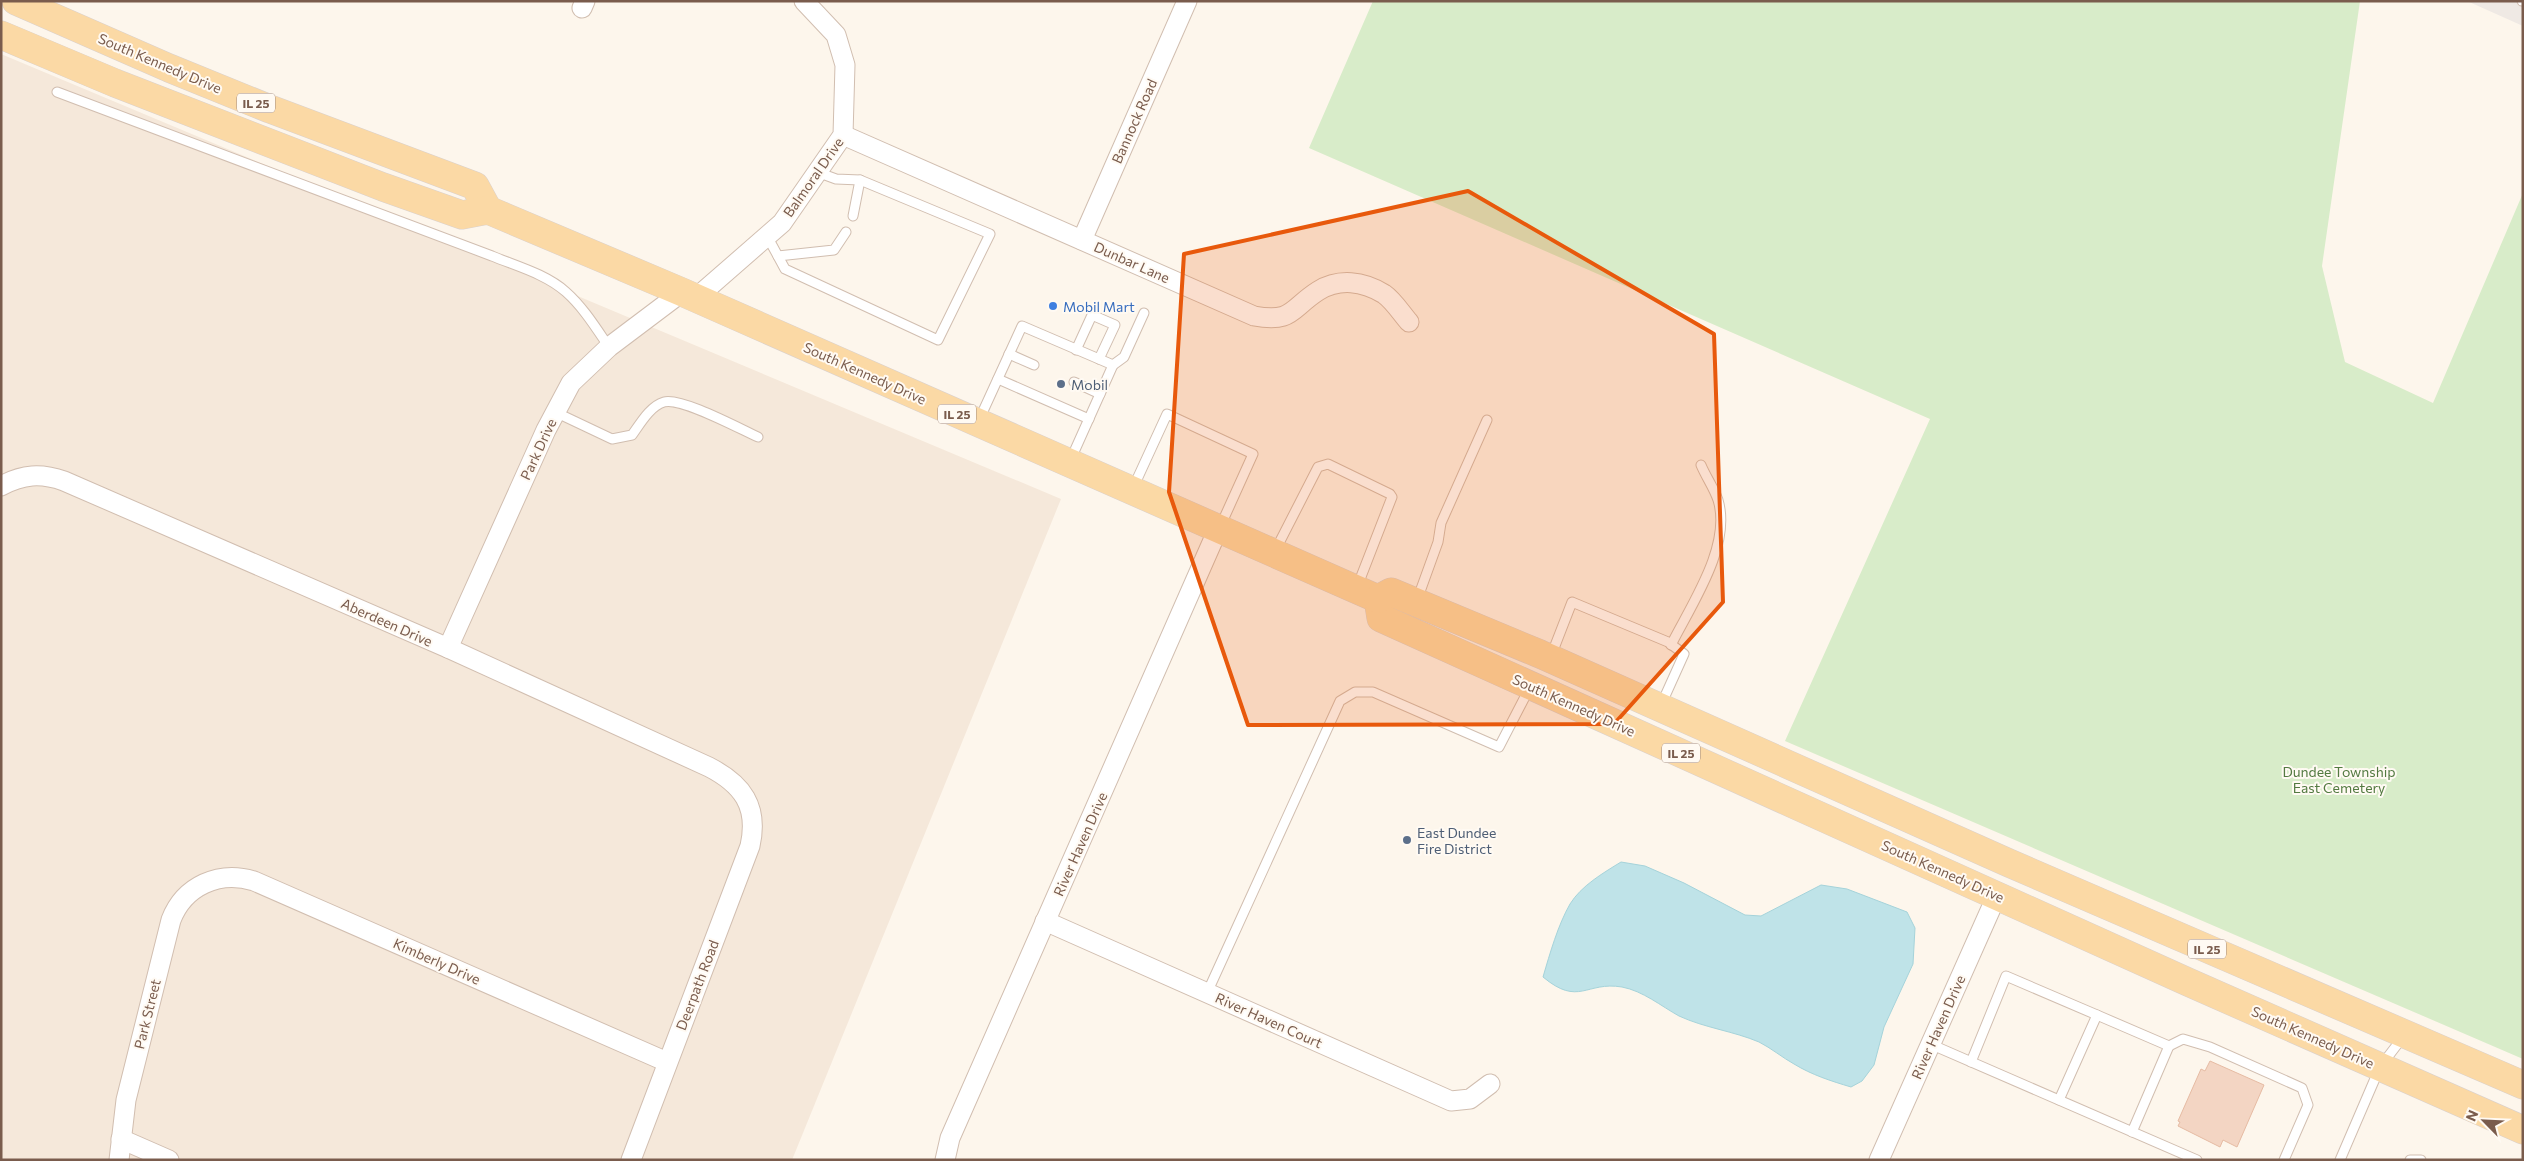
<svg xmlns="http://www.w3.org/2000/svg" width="2524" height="1161" font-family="Commissioner,sans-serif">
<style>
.residential{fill:#f5e8da}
.industrial{fill:#efe9e4}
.green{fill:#d8ecc9}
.water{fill:#bfe3e8;stroke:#a5d3da}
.building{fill:#f3d5c3;stroke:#e6bba3}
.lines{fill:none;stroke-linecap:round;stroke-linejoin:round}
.lane-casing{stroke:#d1beb0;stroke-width:11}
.street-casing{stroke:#d1beb0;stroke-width:21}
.primary-casing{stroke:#dad1cd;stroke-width:29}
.lane{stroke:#fff;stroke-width:9}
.street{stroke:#fff;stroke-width:19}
.primary{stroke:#fbd9a5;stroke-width:28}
.marked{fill:#e8590c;fill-opacity:0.2;stroke:#e8590c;stroke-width:4;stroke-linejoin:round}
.shop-dot{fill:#3f7fe0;stroke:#fffaf3;stroke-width:2}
.service-dot{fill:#5c6f8a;stroke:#fffaf3;stroke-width:2}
.labels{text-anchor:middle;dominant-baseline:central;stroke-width:4;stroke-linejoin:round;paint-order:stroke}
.shield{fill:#fffaf3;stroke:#a28b7f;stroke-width:1}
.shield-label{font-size:12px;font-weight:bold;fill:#7a5c4d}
.street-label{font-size:14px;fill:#7a5c4d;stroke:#fffaf3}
.shop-label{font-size:14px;fill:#366cbe;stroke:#fffaf3;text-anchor:start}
.service-label{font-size:14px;fill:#4e5e75;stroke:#fffaf3;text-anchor:start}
.park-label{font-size:14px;fill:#537a41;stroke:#fffaf3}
</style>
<rect width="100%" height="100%" fill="#fdf6ec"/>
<path class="residential" d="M1,54L1061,499L792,1160H1Z"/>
<path class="industrial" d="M2467,1H2523V26Z"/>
<path class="green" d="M1373,1H2360L2322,266L2345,362L2433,403L2523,193V1059L1785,741L1930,419L1309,148Z"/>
<path class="water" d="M1621,862L1645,866L1684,883L1745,915L1761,916L1821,885L1847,889L1907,912L1915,928L1913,964L1884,1027L1874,1065L1862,1081L1851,1087C1831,1081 1812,1075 1794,1064C1783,1058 1771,1048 1759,1042C1733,1031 1705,1028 1679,1016C1661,1006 1643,991 1622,987C1586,981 1579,1007 1543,977C1550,953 1558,925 1570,904C1581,886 1603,873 1621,862Z"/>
<path class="building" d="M2210,1061L2264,1085L2237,1147L2223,1140L2220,1147L2178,1126L2180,1122L2178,1121L2201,1069L2205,1071Z"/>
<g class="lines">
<defs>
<g id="lane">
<path d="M2522,1H2523"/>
<path d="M57,92L492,256C516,266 546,274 566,292C583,307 596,328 609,347"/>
<path d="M853,216L860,180"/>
<path d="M767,236L785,269L938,340L990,234L860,180L836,179L817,172"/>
<path d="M778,256L834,250L846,232"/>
<path d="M1076,350L1092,315L1115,325L1099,359"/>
<path d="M1009,354L1034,365"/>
<path d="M1113,365L1124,357L1144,313"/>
<path d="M998,379L1089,419"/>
<path d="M1074,382L1100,394"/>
<path d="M555,412L612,439L632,435C640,424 650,406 664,402C681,397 740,429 758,437"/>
<path d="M979,420L1022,326L1113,365L1070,461"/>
<path d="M1133,488L1167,414L1253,454L1220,527"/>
<path d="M1275,551L1318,467L1328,464L1390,494L1392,497L1357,587"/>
<path d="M1417,600L1438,542L1441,523L1487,420"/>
<path d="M1671,645C1691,605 1732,546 1718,500C1714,488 1706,477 1701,465"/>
<path d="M1551,656L1572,602L1668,642L1684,654L1661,705"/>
<path d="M1207,993L1340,701L1355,692H1373L1499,747L1529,689"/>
<path d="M2097,1015L2169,1046L2132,1132"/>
<path d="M1930,1044L2197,1160"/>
<path d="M2169,1046L2183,1039L2210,1047L2302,1088L2308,1105L2284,1160"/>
<path d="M1971,1062L2006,976L2097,1015L2059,1100"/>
<path d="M2340,1160L2380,1067L2403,1037"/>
<path d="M2410,1160H2421"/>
</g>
<g id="street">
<path d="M582,8L585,1"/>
<path d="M843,135L1254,316C1293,323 1290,309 1318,291C1339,278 1363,281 1384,294C1393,300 1402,314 1409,322"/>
<path d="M1082,240L1187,1"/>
<path d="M696,298L782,223L843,135L845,65L836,35L804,1"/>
<path d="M1,486C23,474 41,473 64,481L448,648L709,767C742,784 759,806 750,846L631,1160"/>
<path d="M448,648L546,430L571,383L609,347L682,292"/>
<path d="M1045,921L1451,1101L1470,1099L1490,1084"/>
<path d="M121,1139L169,1160"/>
<path d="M119,1160L126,1100L171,920C184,886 219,870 254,881L667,1062"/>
<path d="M945,1160L950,1138L1218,529"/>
<path d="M1879,1160L1997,895"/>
</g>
<g id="primary">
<path d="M16,1L169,68L270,109L475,186L488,210"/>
<path d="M1,35L115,83L383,187L462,215L488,210L682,292L1378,599"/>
<path d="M1378,599L1381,618L2188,982L2523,1130"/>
<path d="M1378,599L1391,592L1540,654L2009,863L2523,1085"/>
</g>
</defs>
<use href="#lane" class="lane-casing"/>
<use href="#street" class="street-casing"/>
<use href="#primary" class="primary-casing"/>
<use href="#lane" class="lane"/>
<use href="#street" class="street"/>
<use href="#primary" class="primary"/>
</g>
<path class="marked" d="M1468,191L1714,334L1723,602L1614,724L1248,725L1169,492L1184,254Z"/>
<circle class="shop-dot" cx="1053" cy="306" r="5"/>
<g class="service-dot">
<circle cx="1061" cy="384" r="5"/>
<circle cx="1407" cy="840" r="5"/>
</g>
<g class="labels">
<g class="shield">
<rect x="237" y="93.5" width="38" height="19" rx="4"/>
<rect x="938" y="404.5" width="38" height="19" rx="4"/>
<rect x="1662" y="743.5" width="38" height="19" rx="4"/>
<rect x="2188" y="939.5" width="38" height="19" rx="4"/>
</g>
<g class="shield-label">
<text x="256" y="103">IL 25</text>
<text x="957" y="414">IL 25</text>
<text x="1681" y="753">IL 25</text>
<text x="2207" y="949">IL 25</text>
</g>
<g class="street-label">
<text transform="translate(160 63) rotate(23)">South Kennedy Drive</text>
<text transform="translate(1134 121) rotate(-66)">Bannock Road</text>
<text transform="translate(813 177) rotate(-55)">Balmoral Drive</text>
<text transform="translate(1132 262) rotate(24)">Dunbar Lane</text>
<text transform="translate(865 373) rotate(24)">South Kennedy Drive</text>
<text transform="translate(538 449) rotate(-65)">Park Drive</text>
<text transform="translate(387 622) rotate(24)">Aberdeen Drive</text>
<text transform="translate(1574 705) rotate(24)">South Kennedy Drive</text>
<text transform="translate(1080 844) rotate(-66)">River Haven Drive</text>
<text transform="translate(1943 871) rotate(24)">South Kennedy Drive</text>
<text transform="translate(437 961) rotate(24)">Kimberly Drive</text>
<text transform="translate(697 985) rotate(-69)">Deerpath Road</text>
<text transform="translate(147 1014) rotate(-76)">Park Street</text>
<text transform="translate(1269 1020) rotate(24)">River Haven Court</text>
<text transform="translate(1938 1027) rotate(-66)">River Haven Drive</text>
<text transform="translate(2313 1037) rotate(24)">South Kennedy Drive</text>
</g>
<g class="shop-label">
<text x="1063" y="306">Mobil Mart</text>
</g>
<g class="service-label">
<text x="1071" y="384">Mobil</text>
<text x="1417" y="832">East Dundee<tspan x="1417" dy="16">Fire District</tspan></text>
</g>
<g class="park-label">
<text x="2339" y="771">Dundee Township<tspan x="2339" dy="16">East Cemetery</tspan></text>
</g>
</g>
<rect width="2524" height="1161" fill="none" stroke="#7a5c4d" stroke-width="5"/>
<g transform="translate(2484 1121) rotate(294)" stroke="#fffaf3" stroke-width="4" paint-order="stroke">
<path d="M0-4L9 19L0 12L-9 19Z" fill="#7a5c4d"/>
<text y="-8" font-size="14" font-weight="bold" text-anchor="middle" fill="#7a5c4d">N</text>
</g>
</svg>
